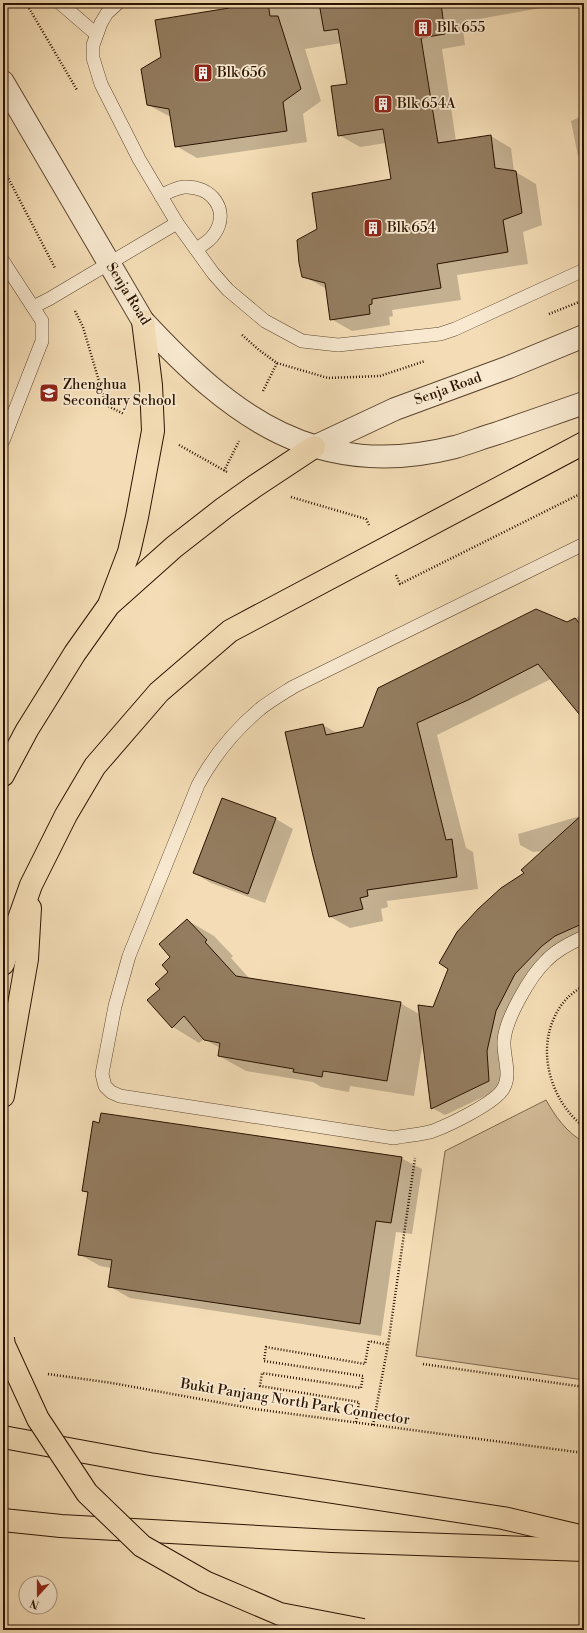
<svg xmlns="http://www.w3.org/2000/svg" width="587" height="1633" font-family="'Libre Bodoni',serif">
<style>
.green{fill:#d2bb97;stroke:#7e674c}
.shadow{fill:#0003}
.building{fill:#937c5f;stroke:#2a1300}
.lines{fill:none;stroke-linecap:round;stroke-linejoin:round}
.service-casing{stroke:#5c462e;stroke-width:14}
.tertiary-casing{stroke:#5c462e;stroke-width:24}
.motorway-casing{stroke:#2a1300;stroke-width:24}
.path{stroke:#2a1300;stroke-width:2.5;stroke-dasharray:1 2;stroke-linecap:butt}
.service{stroke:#f8e9d0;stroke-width:13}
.tertiary{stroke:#f8e9d0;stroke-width:22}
.motorway{stroke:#f4ddb6;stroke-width:22}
.motorway-bridge-casing{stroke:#2a1300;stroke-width:24;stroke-linecap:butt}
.motorway-bridge{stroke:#f4ddb6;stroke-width:22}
.labels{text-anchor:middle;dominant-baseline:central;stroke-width:3.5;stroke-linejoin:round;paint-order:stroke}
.poi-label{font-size:14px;fill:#2a1300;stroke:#f8e9d0;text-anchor:start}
.street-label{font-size:14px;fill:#2a1300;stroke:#f8e9d0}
</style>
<rect width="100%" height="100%" fill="#f4ddb6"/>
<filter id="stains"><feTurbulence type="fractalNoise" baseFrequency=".005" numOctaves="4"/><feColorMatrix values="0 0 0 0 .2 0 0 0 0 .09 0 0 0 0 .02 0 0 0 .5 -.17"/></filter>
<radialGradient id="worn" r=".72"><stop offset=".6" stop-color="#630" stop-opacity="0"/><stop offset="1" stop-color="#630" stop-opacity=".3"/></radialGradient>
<path class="green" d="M546,1100C555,1116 567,1133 584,1142V1380L416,1356L445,1151Z"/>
<g class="shadow">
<path d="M229,3H540L541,8L462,22L465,45L442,49L456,141L491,136L511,148L514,171L536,184L542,225L523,232L528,264L457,275L461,300L392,310L393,316L389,317L390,325L352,331L331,319L327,289L303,276L318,230L392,180L386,143L360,147L339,135L348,85L341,43L305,49L321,101L303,114L307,142L197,158L176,146L171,117L148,105L162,57L230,9Z"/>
<path d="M584,115V160L578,156L571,121Z"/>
<path d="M584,612V719L551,679L437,735L466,848L473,852L478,889L387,901L388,907L381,909L383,921L350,928L329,916L323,725L337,733L364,728L569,624Z"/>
<path d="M222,799L276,819L293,829L265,903L211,883L194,873Z"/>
<path d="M584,815V935L528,981L499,1059L502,1088L445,1115L432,1108L423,1041L414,1096L350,1086L349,1092L321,1087L313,1082L246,1071L219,1056L220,1048L204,1039L199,1043L173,1027L161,990L169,972L172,957L187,920L214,936L233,956L231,958L250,979L400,1003L421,1015L433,1009L525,874L543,851L533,852L520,845L518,834Z"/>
<path d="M401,1158L422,1169L412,1234L396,1232L381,1336L130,1298L109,1286L111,1268L100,1266L79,1254L89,1194L84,1191Z"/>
</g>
<g class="building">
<path d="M228,3H268L270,16H278L301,89L283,102L287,131L175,147L169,109L147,105L141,69L161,57L155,20L229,8Z"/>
<path d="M319,3H441L445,34L421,38L438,143L491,135L495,168L516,171L522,213L503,220L508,252L437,264L441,288L372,299V304L369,305L370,314L330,320L325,283L302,277L299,263L297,240L317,229L312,193L391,179L383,129L338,136L331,86L347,84L338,29L324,31Z"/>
<path d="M536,609L567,622L575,618L584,629V720L538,664L468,700L417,723L446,840L452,839L457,877L367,890L368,896L360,898L363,909L329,917L313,856L285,732L323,724L326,735L363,727L378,688Z"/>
<path d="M222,798L276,818L248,894L193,873Z"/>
<path d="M584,813V923L555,936L542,946L515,974L496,1011L487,1051L489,1081L431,1109L418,1005L433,1007L448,969L439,963L457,932L478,909L501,888L524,873L521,870Z"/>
<path d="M187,919L207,940L205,942L236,976L401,1002L387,1081L323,1071L322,1077L293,1072L294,1069L218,1056L220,1043L204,1040L184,1016L172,1028L147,1000L160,989L155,984L168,972L162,965L170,957L159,944Z"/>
<path d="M101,1113L402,1157L391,1223L376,1221L360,1324L108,1287L112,1260L78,1255L88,1192L82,1191L93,1121L99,1123Z"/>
</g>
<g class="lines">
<defs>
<g id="service">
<path d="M60,3L96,34"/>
<path d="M118,3L107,13L101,23L93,45V58L101,84L139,159L177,223L213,273L228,290L265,321L302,341L338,345L440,334L455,329L584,270"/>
<path d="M161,196C168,192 176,188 184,187C211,185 230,210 215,233C211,240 203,245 196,249"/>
<path d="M3,261L42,321V341L3,441"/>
<path d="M33,307L49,299L177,223"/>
<path d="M584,544L293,687C282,694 270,701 260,709C235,730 213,757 198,785L129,956L115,1006L102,1074L105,1086L111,1092L120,1096L394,1138C406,1135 421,1135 433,1131C449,1125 495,1103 503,1089C512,1075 503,1057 504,1041C505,1020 530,976 546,961C556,950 570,943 584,937"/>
</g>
<g id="tertiary">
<path d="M3,82L143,321C232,417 317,482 455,447C469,443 484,437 498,433C527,423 555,413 584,403"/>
<path d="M314,447L395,409L509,367L584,336"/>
</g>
<g id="motorway">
<path d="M110,602L129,552L137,517L153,431L151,385L143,321"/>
<path d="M3,775L27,730L75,653L109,605L174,547L224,508L255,486L314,447"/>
<path d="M3,964L31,885L66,815L95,766L159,692L230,631L584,443"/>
<path d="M3,1096L27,959L30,908"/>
<path d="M3,1437L150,1464L503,1518L584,1537"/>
<path d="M3,1520L61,1526L332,1541L584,1550"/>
</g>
</defs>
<use href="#service" class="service-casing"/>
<use href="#tertiary" class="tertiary-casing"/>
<use href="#motorway" class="motorway-casing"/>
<g class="path">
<path d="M26,3L77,90"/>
<path d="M3,168L55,268"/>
<path d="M75,311L83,327L106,405L124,414"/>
<path d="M549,314L584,300"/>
<path d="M242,335L259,350L277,363L328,378L380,376L425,361"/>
<path d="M263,391L277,363"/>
<path d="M179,445L227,472"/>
<path d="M224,471L239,441"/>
<path d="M291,497L366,519L369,525"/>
<path d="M396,575L400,584L584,492"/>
<path d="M584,985C577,990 568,996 563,1003C533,1042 548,1099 584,1127"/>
<path d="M423,1364L584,1387"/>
<path d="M48,1374L112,1383L255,1409L584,1453"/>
<path d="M356,1422L359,1402L260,1386L262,1373L361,1388L363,1376L264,1361L266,1347L365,1364L369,1341L388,1345"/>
<path d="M373,1425L388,1345L415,1158"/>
</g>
<use href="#service" class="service"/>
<use href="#tertiary" class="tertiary"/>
<use href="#motorway" class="motorway"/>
<defs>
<path id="motorway-bridge" d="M3,1339L4,1345L38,1419L87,1493L142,1546L205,1582L280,1614L363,1630"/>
</defs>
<use href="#motorway-bridge" class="motorway-bridge-casing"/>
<use href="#motorway-bridge" class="motorway-bridge"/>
</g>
<defs>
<symbol id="building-square" viewBox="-11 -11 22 22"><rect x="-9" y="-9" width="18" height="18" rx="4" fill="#8f2418" stroke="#f8e9d0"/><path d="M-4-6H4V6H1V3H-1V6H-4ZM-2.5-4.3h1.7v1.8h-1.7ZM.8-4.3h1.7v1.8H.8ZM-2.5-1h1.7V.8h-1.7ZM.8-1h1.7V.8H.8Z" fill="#fff"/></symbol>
<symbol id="school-square" viewBox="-11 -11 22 22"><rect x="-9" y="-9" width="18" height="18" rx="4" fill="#8f2418" stroke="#f8e9d0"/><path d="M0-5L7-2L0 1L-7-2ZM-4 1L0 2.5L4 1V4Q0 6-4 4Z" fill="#fff"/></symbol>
</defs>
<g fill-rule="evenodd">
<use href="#building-square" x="412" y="17" width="22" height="22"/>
<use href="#building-square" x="192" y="62" width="22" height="22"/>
<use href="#building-square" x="372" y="93" width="22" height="22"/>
<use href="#building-square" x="362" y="217" width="22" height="22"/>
<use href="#school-square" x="38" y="382" width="22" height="22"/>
</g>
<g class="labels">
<g class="poi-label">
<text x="437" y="28">Blk 655</text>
<text x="217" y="73">Blk 656</text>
<text x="397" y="104">Blk 654A</text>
<text x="387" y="228">Blk 654</text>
<text x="63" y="385">Zhenghua<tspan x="63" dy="16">Secondary School</tspan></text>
</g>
<g class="street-label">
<text transform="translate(128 294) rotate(58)">Senja Road</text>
<text transform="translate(448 389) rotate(-20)">Senja Road</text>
<text transform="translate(295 1402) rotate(9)">Bukit Panjang North Park Connector</text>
</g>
</g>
<rect width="587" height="1633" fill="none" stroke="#f4ddb6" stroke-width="16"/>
<rect x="4" y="4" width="579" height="1625" fill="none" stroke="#2a1300" stroke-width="2"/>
<rect x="8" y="8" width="571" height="1617" fill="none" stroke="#2a1300"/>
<g transform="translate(38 1595) rotate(201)"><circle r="19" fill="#f8e9d0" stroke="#a6937d"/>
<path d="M0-3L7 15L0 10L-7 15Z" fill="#8f2418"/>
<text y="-6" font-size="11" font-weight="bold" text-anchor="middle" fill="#2a1300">N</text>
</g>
<rect width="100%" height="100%" filter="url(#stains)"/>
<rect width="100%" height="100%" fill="url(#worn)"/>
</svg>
